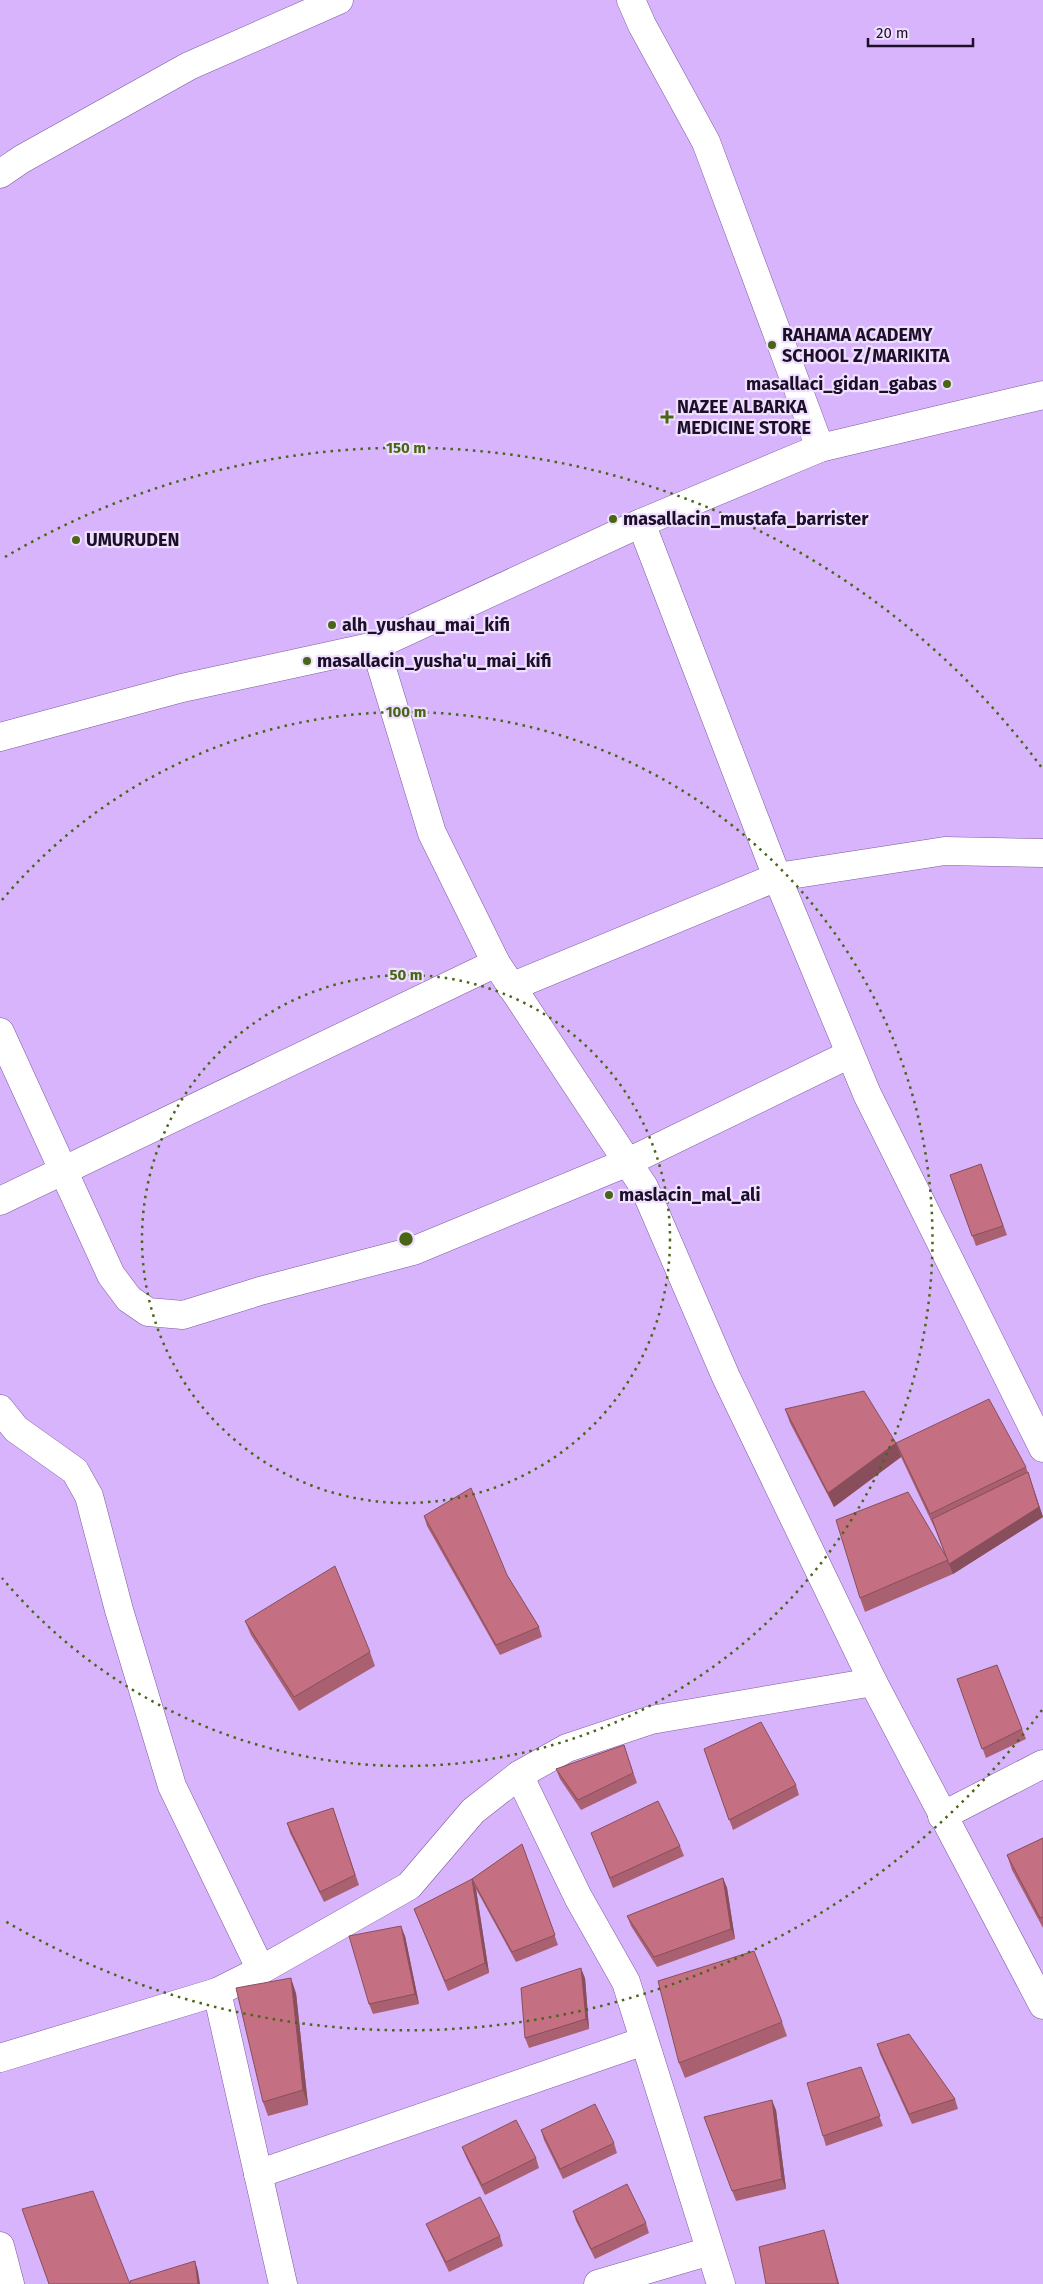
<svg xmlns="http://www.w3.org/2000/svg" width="1043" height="2284" font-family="'Fira Sans',sans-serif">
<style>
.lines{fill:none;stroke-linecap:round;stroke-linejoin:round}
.street-casing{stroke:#7d5b9d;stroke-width:29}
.street{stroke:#fff;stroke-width:28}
.wall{fill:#a96070}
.shaded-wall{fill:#894e5b}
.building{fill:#c47082;stroke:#894e5b}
.ring{fill:none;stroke:#496516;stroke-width:2.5;stroke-dasharray:2.5 5}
.poi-dot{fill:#496516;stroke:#eee0fe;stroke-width:2}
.labels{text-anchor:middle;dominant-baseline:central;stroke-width:4.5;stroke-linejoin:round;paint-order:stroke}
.poi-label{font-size:18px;font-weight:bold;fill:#1d0f29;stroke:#eee0fe;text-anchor:start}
.centre{fill:#496516;stroke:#eee0fe;stroke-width:2.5}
.ring-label{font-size:15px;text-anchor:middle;font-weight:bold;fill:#496516;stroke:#eee0fe;stroke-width:4.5;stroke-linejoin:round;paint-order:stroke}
</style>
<rect width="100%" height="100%" fill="#d8b4fd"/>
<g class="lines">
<defs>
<g id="street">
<path d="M631,0L642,25L706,142L820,448"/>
<path d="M0,174L22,159L189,66L339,0"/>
<path d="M641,523L777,877L867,1094L1043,1448"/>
<path d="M375,646L432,833L496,963L644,1187L726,1377L873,1682L1043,2005"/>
<path d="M0,737L182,688L375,646L641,523L820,448L1043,395"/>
<path d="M511,987L777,877L945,851L1043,853"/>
<path d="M0,1032L111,1275L129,1299L148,1312L183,1315L260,1291L413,1251L628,1162L850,1054"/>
<path d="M0,1201L496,963"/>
<path d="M0,1409L16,1429L75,1471L89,1496L119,1610L172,1786L261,1970"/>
<path d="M519,1775L578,1897L626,1982L721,2284"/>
<path d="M942,1816L1043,1764"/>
<path d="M217,1992L283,2284"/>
<path d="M0,2058L217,1992L261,1970L409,1886L473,1811L519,1775L567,1748L651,1720L873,1682"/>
<path d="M258,2174L644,2041"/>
<path d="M0,2246L10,2284"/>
<path d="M598,2284L710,2251"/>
</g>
</defs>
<use href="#street" class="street-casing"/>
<use href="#street" class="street"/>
</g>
<g class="wall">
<path d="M981,1164L1007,1235L976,1246L950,1175Z"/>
<path d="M785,1409L896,1443L1026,1467L1043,1517L953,1574L865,1612L860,1598L946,1557L935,1529L901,1457L834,1507L790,1423Z"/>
<path d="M424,1516L507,1575L539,1627L542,1637L500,1655L427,1526Z"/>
<path d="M245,1621L370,1652L375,1666L299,1711L251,1635Z"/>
<path d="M997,1665L1026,1739L986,1758L957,1679Z"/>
<path d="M624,1745L637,1783L581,1810L560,1779L556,1769Z"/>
<path d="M704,1749L796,1785L799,1795L733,1830Z"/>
<path d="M333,1808L359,1885L324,1902L290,1833L287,1823Z"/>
<path d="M1043,1838V1928L1012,1870L1007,1855Z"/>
<path d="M595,1842L680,1846L684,1856L613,1888Z"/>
<path d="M522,1844L558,1945L516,1962L476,1889L472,1879Z"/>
<path d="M723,1878L727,1888L735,1939L657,1967L631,1926L627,1916Z"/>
<path d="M476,1889L489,1973L448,1991L414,1909Z"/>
<path d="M405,1936L419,2004L373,2014L369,2004Z"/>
<path d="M585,1978L589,2029L529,2048L525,2038Z"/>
<path d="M296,1993L308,2105L268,2116L263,2102Z"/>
<path d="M782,2022L787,2036L685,2078L679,2063Z"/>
<path d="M877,2044L955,2099L958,2109L912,2124L880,2054Z"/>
<path d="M861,2067L883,2126L826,2146L823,2136Z"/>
<path d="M776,2110L786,2189L736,2201L704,2117Z"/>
<path d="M541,2130L614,2143L617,2153L563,2179L544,2140Z"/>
<path d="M462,2147L536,2158L539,2168L485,2195L466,2157Z"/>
<path d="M573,2211L646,2223L649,2233L595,2259L576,2221Z"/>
<path d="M426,2224L500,2236L503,2246L449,2272L430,2233Z"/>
</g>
<g class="shaded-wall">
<path d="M896,1443L901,1457L834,1507L828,1493Z"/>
<path d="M1028,1472L1043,1517L953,1574L949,1564Z"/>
<path d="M723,1878L727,1888L735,1939L731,1929Z"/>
<path d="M472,1879L476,1889L489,1973L485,1963Z"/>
<path d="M401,1926L405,1936L419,2004L415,1994Z"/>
<path d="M581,1968L585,1978L589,2029L586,2019Z"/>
<path d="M291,1978L296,1993L308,2105L303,2090Z"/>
<path d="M772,2100L776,2110L786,2189L782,2179Z"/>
<path d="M824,2230L827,2240L839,2284H838Z"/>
<path d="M195,2261L198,2271L200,2284H198Z"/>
</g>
<g class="building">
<path d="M981,1164L1003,1226L972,1236L950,1175Z"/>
<path d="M864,1391L896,1443L989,1399L1026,1467L930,1514L896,1443L828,1493L785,1409Z"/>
<path d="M1028,1472L1039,1507L949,1564L932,1519Z"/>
<path d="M471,1488L507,1575L539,1627L496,1645L424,1516Z"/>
<path d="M908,1492L948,1560L860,1598L836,1520Z"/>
<path d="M335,1566L370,1652L294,1697L245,1621Z"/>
<path d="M997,1665L1022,1729L982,1749L957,1679Z"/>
<path d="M761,1722L796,1785L729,1820L704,1749Z"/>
<path d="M624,1745L633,1773L578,1800L556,1769Z"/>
<path d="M658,1801L680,1846L610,1878L591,1833Z"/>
<path d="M333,1808L355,1875L320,1892L287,1823Z"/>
<path d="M1043,1838V1917L1040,1918L1007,1855Z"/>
<path d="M522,1844L555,1935L512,1952L472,1879Z"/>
<path d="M723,1878L731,1929L654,1957L627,1916Z"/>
<path d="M472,1879L485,1963L445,1981L414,1909Z"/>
<path d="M401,1926L415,1994L369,2004L349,1936Z"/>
<path d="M754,1951L782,2022L679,2063L658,1981Z"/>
<path d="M581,1968L586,2019L525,2038L521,1988Z"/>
<path d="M291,1978L303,2090L263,2102L236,1988Z"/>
<path d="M909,2034L955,2099L909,2114L877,2044Z"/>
<path d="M861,2067L880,2116L823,2136L807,2083Z"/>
<path d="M772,2100L782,2179L732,2191L704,2117Z"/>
<path d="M595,2104L614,2143L560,2169L541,2130Z"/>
<path d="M516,2120L536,2158L482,2185L462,2147Z"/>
<path d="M627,2184L646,2223L591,2249L573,2211Z"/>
<path d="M93,2191L130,2284H49L22,2209Z"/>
<path d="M480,2197L500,2236L446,2262L426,2224Z"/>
<path d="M824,2230L838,2284H766L759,2247Z"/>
<path d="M195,2261L198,2284H131L130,2281Z"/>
</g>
<g class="ring">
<circle cx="406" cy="1239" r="264"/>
<path d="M2 900A527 527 0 1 1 2 1578"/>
<path d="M1042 1710A791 791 0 0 1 5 1921M5 557A791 791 0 0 1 1042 768"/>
</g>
<g class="poi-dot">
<circle cx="772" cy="345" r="5"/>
<circle cx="947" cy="384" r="5"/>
<path d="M664.5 409.5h5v5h5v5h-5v5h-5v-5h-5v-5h5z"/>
<circle cx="613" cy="519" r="5"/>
<circle cx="76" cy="540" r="5"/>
<circle cx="332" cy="625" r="5"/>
<circle cx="307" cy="661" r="5"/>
<circle cx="609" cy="1195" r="5"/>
</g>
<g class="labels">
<g class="poi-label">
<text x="782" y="335">RAHAMA ACADEMY<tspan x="782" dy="21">SCHOOL Z/MARIKITA</tspan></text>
<text x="937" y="384" text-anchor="end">masallaci_gidan_gabas</text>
<text x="677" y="407">NAZEE ALBARKA<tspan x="677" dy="21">MEDICINE STORE</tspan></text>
<text x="623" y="519">masallacin_mustafa_barrister</text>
<text x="86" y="540">UMURUDEN</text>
<text x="342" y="625">alh_yushau_mai_kifi</text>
<text x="317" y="661">masallacin_yusha'u_mai_kifi</text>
<text x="619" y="1195">maslacin_mal_ali</text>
</g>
</g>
<circle cx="406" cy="1239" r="8" class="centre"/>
<g class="ring-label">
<text x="406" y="453">150 m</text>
<text x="406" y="717">100 m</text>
<text x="406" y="980">50 m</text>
</g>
<path d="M868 38v8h105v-8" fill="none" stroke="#1d0f29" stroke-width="2.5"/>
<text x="876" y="38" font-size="15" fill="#1d0f29" stroke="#eee0fe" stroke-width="4" paint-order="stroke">20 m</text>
</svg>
